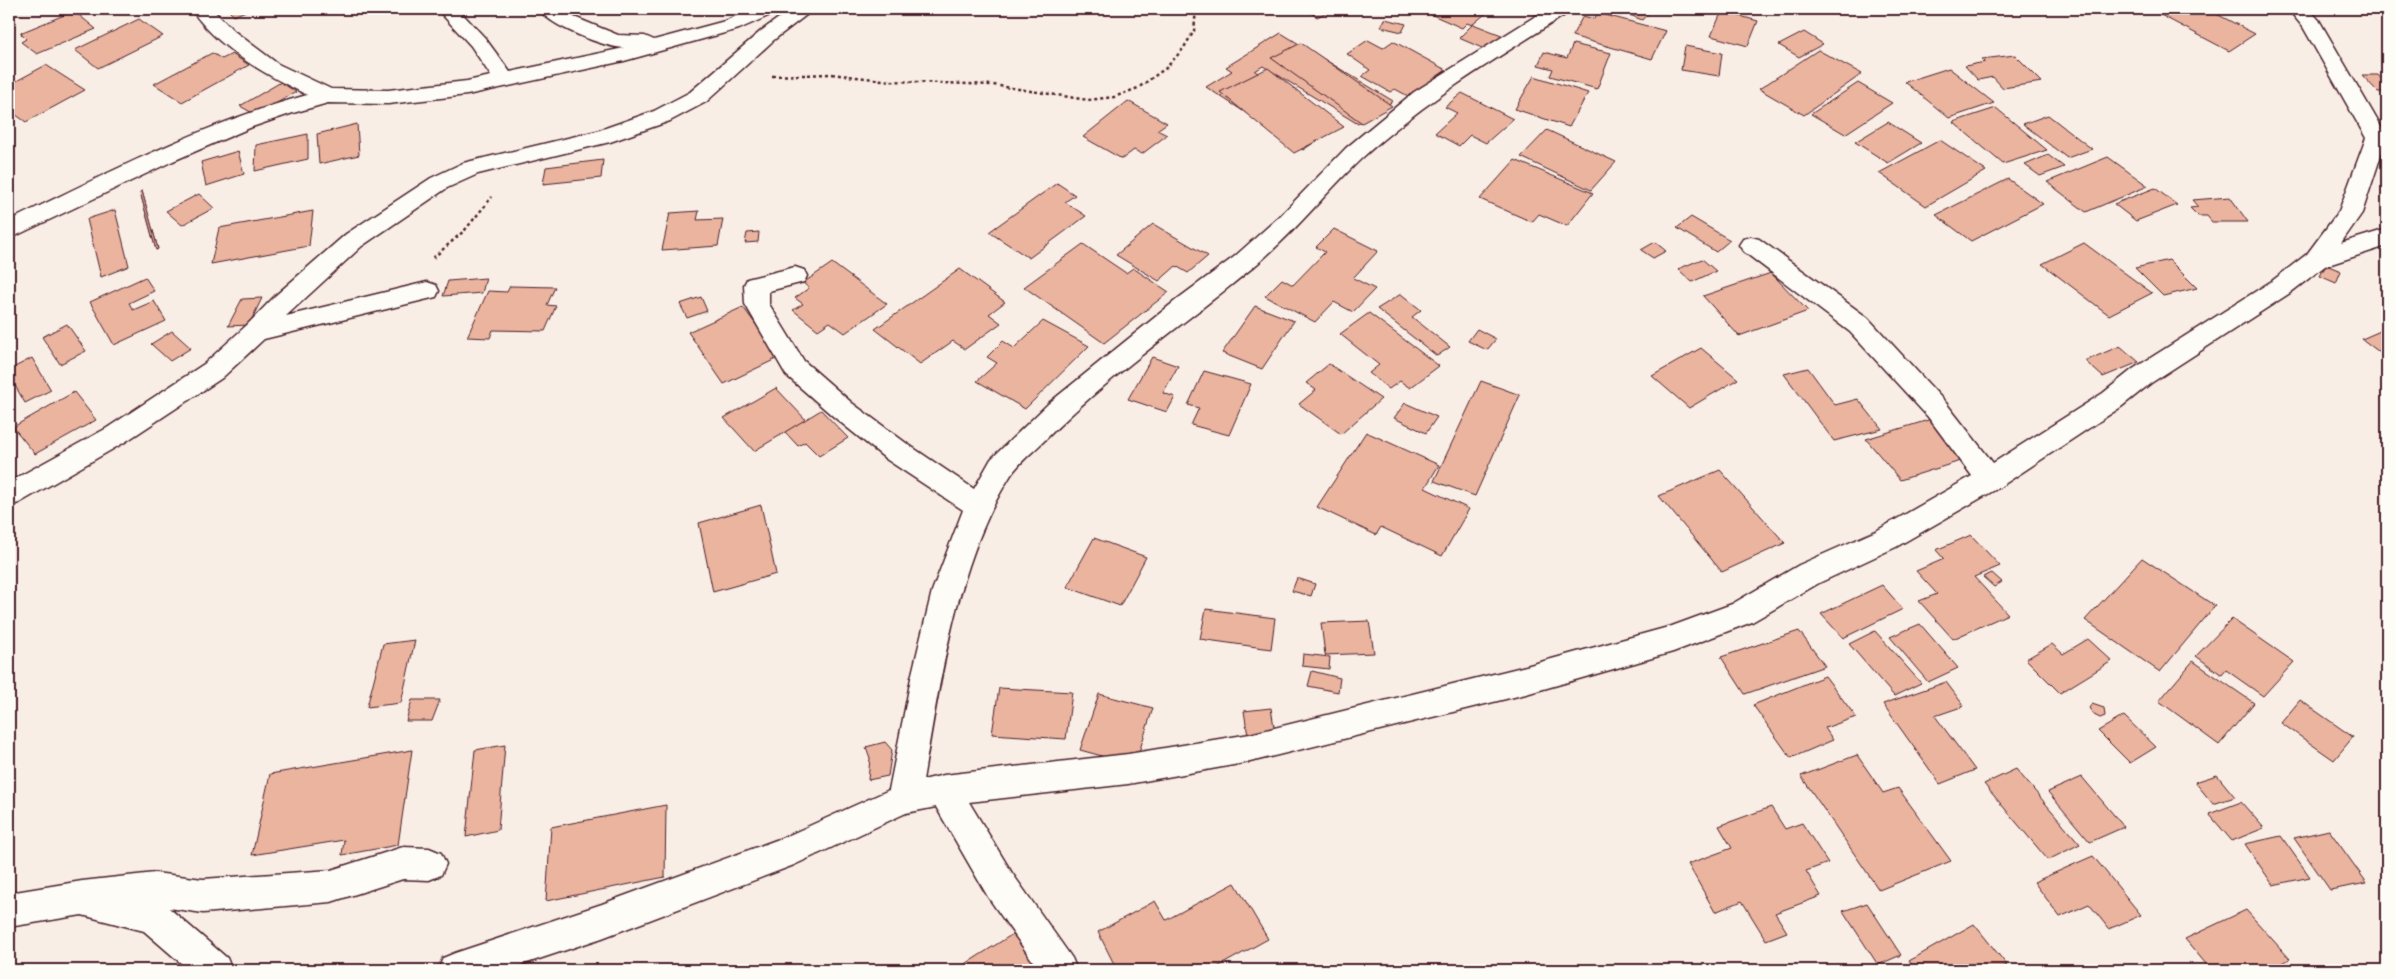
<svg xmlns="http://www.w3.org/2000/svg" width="2396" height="979" font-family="'Balsamiq Sans',sans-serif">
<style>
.building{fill:#eab49f;stroke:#4a1f2b}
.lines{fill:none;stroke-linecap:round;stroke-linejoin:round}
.street-casing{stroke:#4a1f2b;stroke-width:3}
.path{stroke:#4a1f2b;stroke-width:2.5;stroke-dasharray:3 3;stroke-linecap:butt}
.street{fill:#fdfcf7;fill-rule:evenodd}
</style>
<rect width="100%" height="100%" fill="#f9eee5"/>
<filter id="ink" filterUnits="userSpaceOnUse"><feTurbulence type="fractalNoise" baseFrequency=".02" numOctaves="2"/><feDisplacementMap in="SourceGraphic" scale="10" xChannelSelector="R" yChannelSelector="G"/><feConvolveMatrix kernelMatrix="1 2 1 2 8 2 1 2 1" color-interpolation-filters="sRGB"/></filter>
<g filter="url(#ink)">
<g class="building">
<path d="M227,9H250L234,16Z"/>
<path d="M1305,9H1333L1317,17Z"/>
<path d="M1419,9H1491L1472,25L1467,23L1462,28Z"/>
<path d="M1622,9H1652L1642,20L1620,11Z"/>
<path d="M2157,9H2207L2255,34L2229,51L2153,11Z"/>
<path d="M74,11L96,29L37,54L21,42L26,39L20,33Z"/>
<path d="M1722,11L1758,21L1748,46L1711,36Z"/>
<path d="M1598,13L1666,31L1652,59L1572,36L1583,16L1594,19Z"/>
<path d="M139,19L163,36L98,68L75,50Z"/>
<path d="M1385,19L1406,24L1402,32L1381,27Z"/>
<path d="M1473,24L1504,36L1489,51L1459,38Z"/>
<path d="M1804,32L1823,44L1799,57L1779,45Z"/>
<path d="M1281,33L1393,101L1358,124L1263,66L1255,71L1340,125L1303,150L1206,87L1232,71L1226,67Z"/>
<path d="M1368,40L1383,48L1393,41L1446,70L1410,97L1395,89L1390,92L1362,76L1370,70L1347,54Z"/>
<path d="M1301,43L1392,106L1362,123L1271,58Z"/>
<path d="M1573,44L1611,53L1597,89L1550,76L1553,69L1538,65L1544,52L1567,58Z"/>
<path d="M1685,46L1722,53L1719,76L1681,70Z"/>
<path d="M1818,50L1862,74L1804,115L1759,89Z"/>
<path d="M212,53L222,59L232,54L249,65L182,102L154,84Z"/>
<path d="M2015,55L2042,82L2003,88L1993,77L1978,80L1965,66L1985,62L1982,59Z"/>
<path d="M46,65L85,90L26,122L9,110V85Z"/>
<path d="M1268,68L1344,127L1294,153L1220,92Z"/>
<path d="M1949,68L1994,103L1949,118L1905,82Z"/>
<path d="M2362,75H2378L2387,85V92H2378Z"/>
<path d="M1534,76L1588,93L1569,127L1515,109Z"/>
<path d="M281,82L296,92L256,115L240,106Z"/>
<path d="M1858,83L1892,103L1845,134L1811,114Z"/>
<path d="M1462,93L1513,119L1486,143L1470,135L1459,146L1435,133L1457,113L1445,107Z"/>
<path d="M1128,101L1167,123L1157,130L1167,135L1142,154L1134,150L1122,159L1083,137Z"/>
<path d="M1996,108L2047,150L2003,164L1953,122Z"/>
<path d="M2048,115L2092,149L2067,158L2023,124Z"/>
<path d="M1888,122L1921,143L1888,163L1855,142Z"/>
<path d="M357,124L359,155L319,164L317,134Z"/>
<path d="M1547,130L1616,162L1591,190L1521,157Z"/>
<path d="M308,134V159L255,171L256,145Z"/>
<path d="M1940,140L1986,171L1926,206L1879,173Z"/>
<path d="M238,151L244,174L206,186L201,162Z"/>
<path d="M2048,155L2064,167L2040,176L2025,165Z"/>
<path d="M2108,157L2148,186L2086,212L2047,182Z"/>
<path d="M603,160L601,178L543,184L546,167Z"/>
<path d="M1515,160L1593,193L1567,226L1539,214L1532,222L1480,199Z"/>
<path d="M2008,179L2043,204L1971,241L1936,215Z"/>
<path d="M1057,183L1075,195L1065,202L1086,216L1029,258L989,232Z"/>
<path d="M2155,188L2177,205L2136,221L2114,204Z"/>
<path d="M142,191L158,249L156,250L140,192Z"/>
<path d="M142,191L158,249L156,250L140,192Z"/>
<path d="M199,194L214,208L182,225L166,211Z"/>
<path d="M2230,197L2248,222H2212L2207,216H2198L2190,208L2198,207L2192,200Z"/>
<path d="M115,210L129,266L101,277L87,219Z"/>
<path d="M313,211L309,246L211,264L219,228Z"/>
<path d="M699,211L697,220L723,219L718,246L662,250L670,213Z"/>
<path d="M1691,217L1730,240L1716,252L1677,228Z"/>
<path d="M1153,224L1208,256L1188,273L1176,266L1159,281L1116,255Z"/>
<path d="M1334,229L1378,251L1353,278L1375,289L1353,312L1334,302L1315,322L1265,296L1282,279L1293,285L1325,252L1316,247Z"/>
<path d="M759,232L758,242L745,243L747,233Z"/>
<path d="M1655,242L1666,251L1653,258L1641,250Z"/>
<path d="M2084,243L2152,293L2109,315L2042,264Z"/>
<path d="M1083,244L1126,273L1133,268L1169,292L1104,343L1024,287Z"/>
<path d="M1702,259L1716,271L1692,282L1678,269Z"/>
<path d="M2169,260L2197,288L2163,296L2135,268Z"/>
<path d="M832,263L887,304L845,333L830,322L818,330L793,310L803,304L795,298L809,288L803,283Z"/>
<path d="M2326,265L2341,271L2336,283L2320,276Z"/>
<path d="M960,269L1005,302L989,314L1001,323L965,349L953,341L920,364L875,329Z"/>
<path d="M1771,273L1808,311L1739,336L1703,296Z"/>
<path d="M145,277L154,291L129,303L133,310L154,301L166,321L114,345L90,302Z"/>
<path d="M486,278L482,293L443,296L448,281Z"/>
<path d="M510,286L555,287L547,305L556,306L545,331L493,330L490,338L467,337L488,291L507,292Z"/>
<path d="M1401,294L1421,310L1412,317L1450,347L1437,356L1377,309Z"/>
<path d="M701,297L707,311L687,318L680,304Z"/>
<path d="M262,298L249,325L228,326L242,299Z"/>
<path d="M1255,306L1294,321L1262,369L1222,353Z"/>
<path d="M743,307L780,357L724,384L688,332Z"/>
<path d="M1369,313L1439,366L1410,388L1400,381L1389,389L1369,373L1379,365L1340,334Z"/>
<path d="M1043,321L1089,346L1025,409L977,381L997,363L987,357L1003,341L1014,348Z"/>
<path d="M67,324L86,351L60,364L42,337Z"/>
<path d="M2387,328V358L2362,339Z"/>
<path d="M1477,329L1496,339L1487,350L1468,341Z"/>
<path d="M172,331L191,348L170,361L151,344Z"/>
<path d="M2120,346L2139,362L2103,377L2085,361Z"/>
<path d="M1701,348L1738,379L1689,408L1652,376Z"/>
<path d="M1152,357L1178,366L1163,393L1175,397L1167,412L1128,399Z"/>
<path d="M32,358L51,390L25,403L9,375V370Z"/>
<path d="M1329,364L1381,399L1341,434L1299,404L1316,390L1306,383Z"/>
<path d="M1808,368L1835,405L1858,399L1882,429L1834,441L1784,374Z"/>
<path d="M1204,371L1251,384L1229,435L1191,425L1199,408L1188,405Z"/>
<path d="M1481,381L1520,395L1475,496L1434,481Z"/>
<path d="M776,388L806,420L754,451L724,418Z"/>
<path d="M74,392L96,420L35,454L13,427Z"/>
<path d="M1405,403L1437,417L1426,433L1394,418Z"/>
<path d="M821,410L848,438L819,456L805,442L798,446L785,432Z"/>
<path d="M1935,418L1970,458L1900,480L1866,439Z"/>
<path d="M1366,432L1439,465L1425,488L1469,509L1442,556L1381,527L1376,535L1317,507Z"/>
<path d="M1720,470L1785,543L1722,572L1659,496Z"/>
<path d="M761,505L776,574L713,592L699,523Z"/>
<path d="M1971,535L2000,566L1974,577L2008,614L1953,639L1919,601L1937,594L1916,571L1944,559L1936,550Z"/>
<path d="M1094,538L1146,557L1120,606L1067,587Z"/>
<path d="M2142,558L2215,606L2160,672L2085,620Z"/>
<path d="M1992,573L2002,582L1994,587L1983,577Z"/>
<path d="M1297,578L1315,584L1311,596L1292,591Z"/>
<path d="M1882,585L1903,609L1843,638L1821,614Z"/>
<path d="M1206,609L1275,618L1271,649L1200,639Z"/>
<path d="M2232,619L2294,662L2263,696L2226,670L2222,675L2196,656Z"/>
<path d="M1369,621L1374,653L1325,655L1321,623Z"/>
<path d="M1920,624L1958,668L1928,682L1890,637Z"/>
<path d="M1799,631L1825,666L1745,694L1721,657Z"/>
<path d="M1875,631L1921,683L1894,696L1849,644Z"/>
<path d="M2088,639L2112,661L2060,693L2026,659L2052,644L2063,654Z"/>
<path d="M415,640L401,703L367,707L383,644Z"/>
<path d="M1303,654L1330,657L1329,669L1302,666Z"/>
<path d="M2193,661L2254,703L2219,745L2159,701Z"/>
<path d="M1312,671L1340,678L1338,692L1308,686Z"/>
<path d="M1825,676L1856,717L1825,728L1833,740L1791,758L1753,705Z"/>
<path d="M1946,682L1964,706L1935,716L1975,770L1940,784L1883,704Z"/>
<path d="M999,688L1072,692L1066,739L992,734Z"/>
<path d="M1099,694L1153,708L1135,765L1080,750Z"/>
<path d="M412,700H440L432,721H406Z"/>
<path d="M2300,700L2353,737L2334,760L2281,723Z"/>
<path d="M2092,704L2104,708L2105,716L2100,718L2094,715L2089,708Z"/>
<path d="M1271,708L1275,733L1248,736L1244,711Z"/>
<path d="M2124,716L2156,747L2130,763L2098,731Z"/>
<path d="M885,742L892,750L888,776L868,780L870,758L866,747Z"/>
<path d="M505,745L498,830L466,837L475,750Z"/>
<path d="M412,750L398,845L342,855L344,840L252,855L270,774Z"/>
<path d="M1857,755L1883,793L1898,788L1951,861L1879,890L1801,776Z"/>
<path d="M2016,769L2080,844L2048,860L1984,784Z"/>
<path d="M2217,775L2235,797L2213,804L2195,782Z"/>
<path d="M2082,777L2124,827L2090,842L2048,792Z"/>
<path d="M2241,802L2264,828L2232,841L2209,814Z"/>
<path d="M666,805L665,877L546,901L551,827Z"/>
<path d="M1771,807L1785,829L1802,823L1828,863L1806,871L1821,896L1775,913L1787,932L1766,940L1742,901L1715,912L1688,864L1732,848L1719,826Z"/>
<path d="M2329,830L2367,883L2330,890L2294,838Z"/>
<path d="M2281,836L2310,877L2273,885L2245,844Z"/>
<path d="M2093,856L2141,915L2109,929L2089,904L2060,917L2034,882Z"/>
<path d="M1235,883L1268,939L1212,970H1117L1098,932L1155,901L1166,920Z"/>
<path d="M1867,903L1901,955L1878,965L1843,911Z"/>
<path d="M2246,910L2290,959L2268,970H2211L2185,939Z"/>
<path d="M1974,924L2007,965L1998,970H1916L1909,961Z"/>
<path d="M1016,932L1039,970H956Z"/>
</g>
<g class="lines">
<defs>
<g id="street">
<path d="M191,9H212L234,31L278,64L331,89L388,90L467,81L491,76L471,46L437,9H458L485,38L510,72L624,48C604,47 549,26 539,9H562L574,17L618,35L645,36L654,40L725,21L752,9H778L775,13L739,29L624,61L467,95L388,104L328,103L293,113L252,127L173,161L9,239V221C106,174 202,124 307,95C265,74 218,49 191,9Z"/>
<path d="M791,9H814L775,39L706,102L670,121L610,142L478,174L447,188L362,246L286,316L427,282L436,285L439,291L436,297L264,339L222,378L125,442L19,503L9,506V482L107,428L204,364L247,325L276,295L346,234L431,178L463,163L597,131L654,111L690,92L761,31Z"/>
<path d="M1547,9H1571L1568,13C1497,58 1424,101 1362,158C1324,194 1292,236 1251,269C1182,326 1107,377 1045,440C1033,452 1017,464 1009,478C956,563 940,682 923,780L944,775L1128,754L1250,734L1526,666L1672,626L1732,604L1799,565L1876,531L1972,476L1928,417L1850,332L1743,251L1739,245L1743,239L1751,237L1759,239L1868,318L1946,403L1993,463L2103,393L2133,369L2272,281L2307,254L2339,211L2366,138L2303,27L2288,9H2309L2319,20L2387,137L2362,213L2341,243L2387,229V246L2325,266L2290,293L2151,383L2121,407L2000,487L1896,547L1819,583L1752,622L1673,652L1526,694L1250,762L1128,784L969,802L1012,873L1072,958L1077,970H1039L988,897L936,807L906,813L794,865L602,938L506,970H438L443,958L455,953L602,904L787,836L889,790L911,678L932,591L963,510L886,459L834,417L786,375L745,304L744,285L747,279L795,267L804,270L807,276L804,282L769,291V304L804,361L852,403L906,443L974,489L991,459L1049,403L1180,297L1234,257L1280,216L1346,148L1414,92Z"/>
<path d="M403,847L429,848L441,853L446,864L441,875L429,880L403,879L331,902L203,913L169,908L227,958L232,970H189L144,931L82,915L9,927V893L82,881L155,873L203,879L331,870Z"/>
</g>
</defs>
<use href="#street" class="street-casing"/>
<g class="path">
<path d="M772,76L831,74L891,81L993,85L1088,100L1114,97L1138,88L1166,68L1183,49L1194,31L1196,9"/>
<path d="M433,258L465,230L492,197"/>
</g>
<use href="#street" class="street"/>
</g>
</g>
<rect width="2396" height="979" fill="none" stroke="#fdfcf7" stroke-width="30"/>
<rect x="15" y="15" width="2366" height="949" fill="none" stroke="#4a1f2b" stroke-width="2" filter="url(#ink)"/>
</svg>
